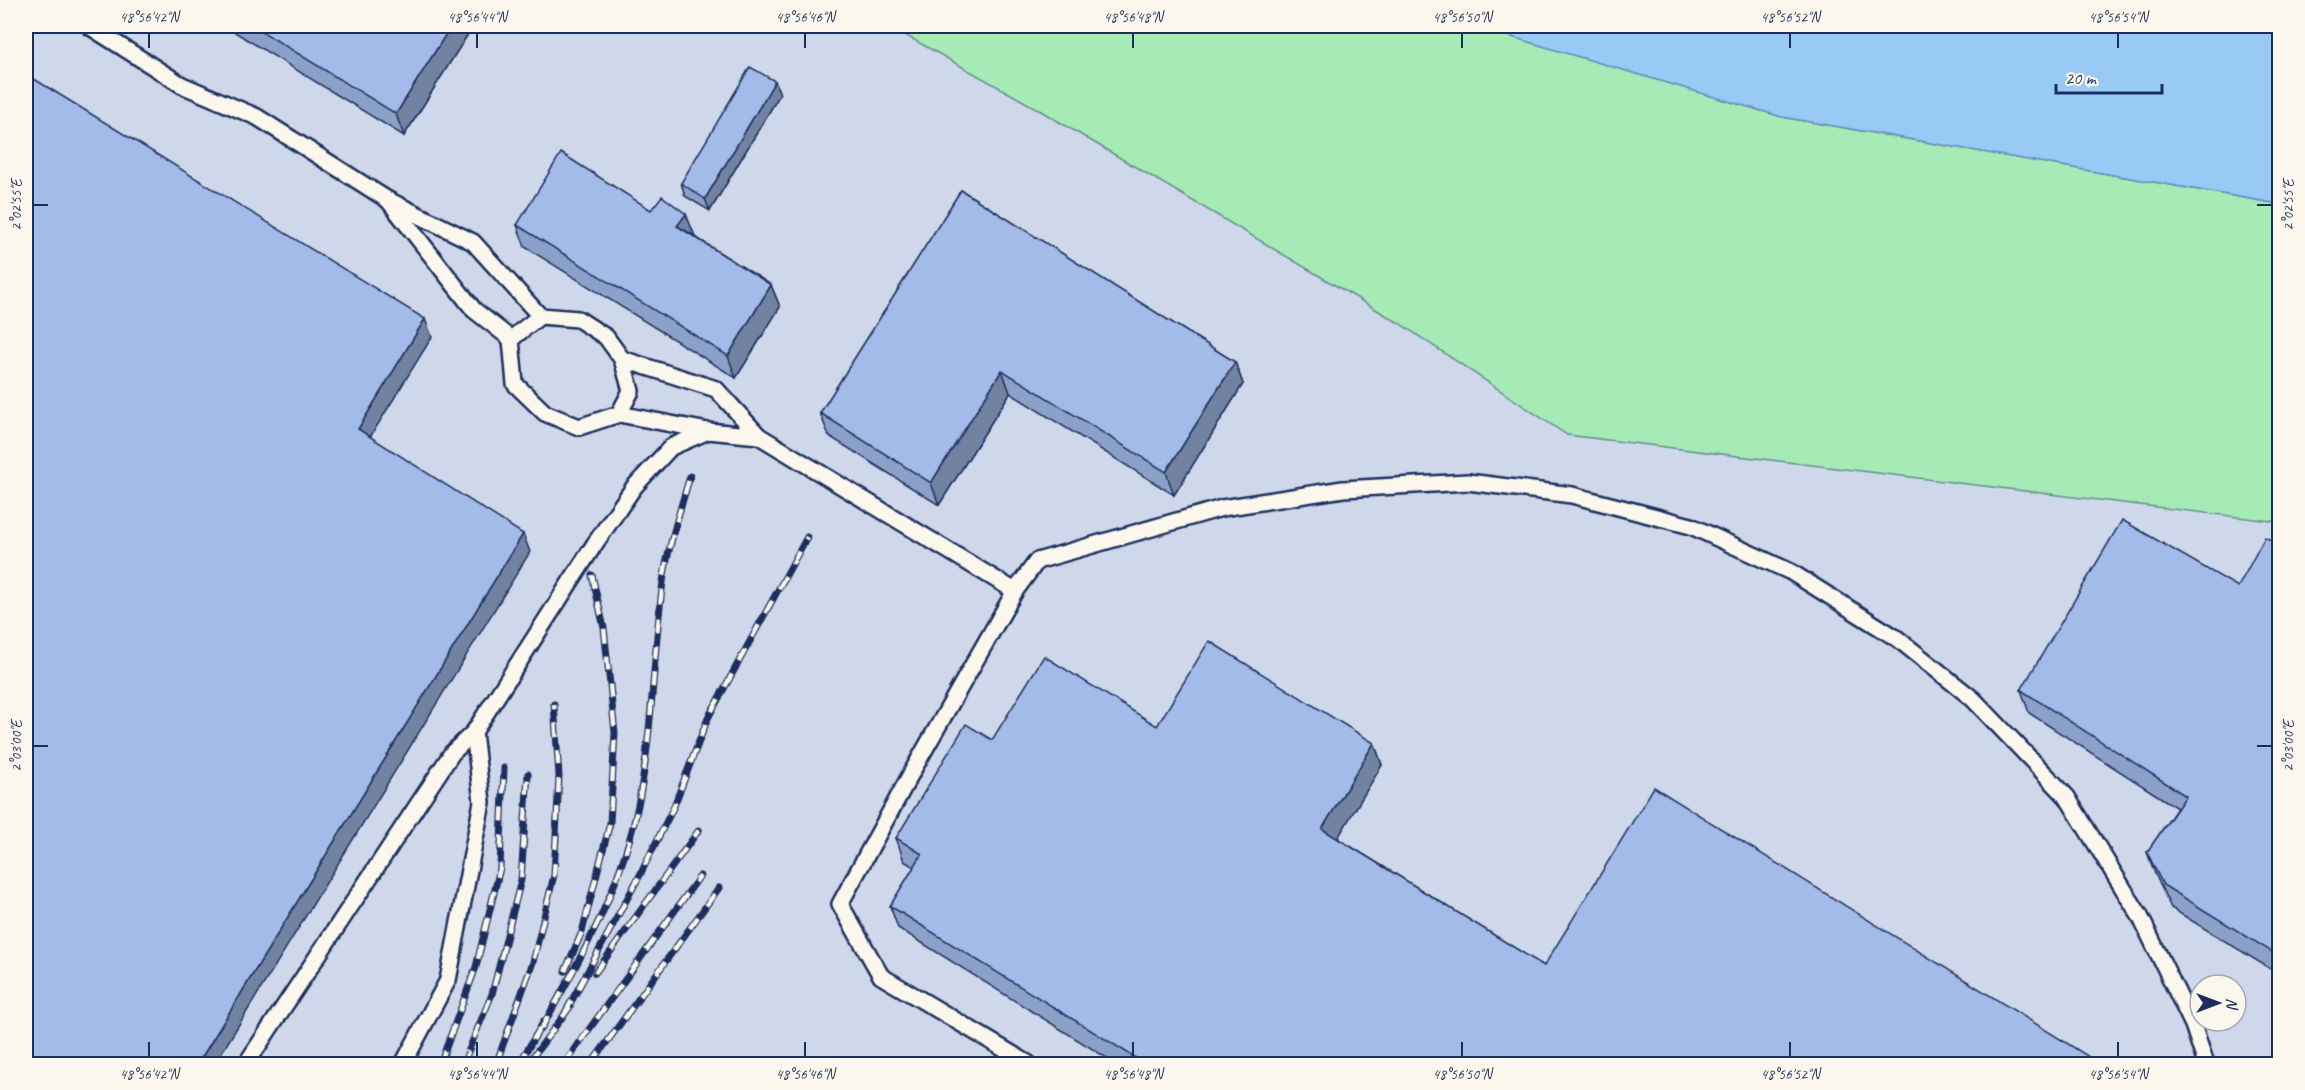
<svg xmlns="http://www.w3.org/2000/svg" width="2305" height="1090" font-family="Caveat,sans-serif">
<style>
.built{fill:#ced8ea;fill-rule:evenodd}
.green{fill:#a6ebb6;stroke:#608d8a;stroke-width:1.5}
.water{fill:#99c9f5;stroke:#678bb9;stroke-width:1.5}
.lines{fill:none;stroke-linecap:round;stroke-linejoin:round}
.lane-casing{stroke:#1b2f5e;stroke-width:20}
.lane{stroke:#fbf7ec;stroke-width:15}
.rail-casing{stroke:#1b2f5e;stroke-width:7}
.rail{stroke:#fbf7ec;stroke-width:4.5;stroke-dasharray:14;stroke-linecap:butt}
.wall{fill:#8ca1c8;stroke:#1b2f5e;stroke-width:1.5}
.shaded-wall{fill:#7283a2;stroke:#1b2f5e;stroke-width:1.5}
.building{fill:#a3bbe8;stroke:#1b2f5e;stroke-width:1.5}
.ticks{fill:none;stroke:#1b2f5e;stroke-width:2}
.neatline{fill:none;stroke:#1b2f5e;stroke-width:2}
.ticks-label{font-size:15px;text-anchor:middle;fill:#1b2f5e}
</style>
<rect width="100%" height="100%" fill="#e1e5eb"/>
<filter id="ink" filterUnits="userSpaceOnUse"><feTurbulence type="fractalNoise" baseFrequency=".0167" numOctaves="2"/><feDisplacementMap in="SourceGraphic" scale="12" xChannelSelector="R" yChannelSelector="G"/><feConvolveMatrix kernelMatrix="1 2 1 2 8 2 1 2 1" color-interpolation-filters="sRGB"/></filter>
<g filter="url(#ink)">
<path class="built" d="M26,26H889L1034,107L1399,323L1567,435L2279,522V1064H26ZM2200,985H2236V1021H2200Z"/>
<path class="green" d="M889,26H1475L1782,117L2279,204V522L1567,435L1399,323L1034,107Z"/>
<path class="water" d="M1475,26H2279V204L1782,117Z"/>
<g class="lines">
<defs>
<g id="lane">
<path d="M89,26L182,85L257,117L388,200"/>
<path d="M511,339L474,310L388,200L473,242L540,316"/>
<path d="M619,414L631,391L622,359L606,337L578,319L540,316L511,339L515,384L545,413L579,427L619,414L708,431L759,436L716,389L622,359"/>
<path d="M759,436L1015,591"/>
<path d="M474,732L594,545L634,487L671,447L708,431"/>
<path d="M246,1064L452,753L474,732L482,802L448,980L403,1064"/>
<path d="M1029,1064L881,976L840,904L913,770L1015,591L1037,561L1222,508L1343,489L1468,482L1572,495L1691,526L1791,572L1898,639L1973,699L2067,797L2140,916L2193,1025L2206,1064"/>
</g>
</defs>
<use href="#lane" class="lane-casing"/>
<use href="#lane" class="lane"/>
<defs>
<g id="rail">
<path d="M565,971L582,932L610,823L615,733L604,628L592,575"/>
<path d="M595,973L699,830"/>
<path d="M565,1013L640,875L674,806L708,718L807,537"/>
<path d="M541,1029C584,953 624,883 640,795C653,725 653,653 663,582C668,546 680,511 690,476"/>
<path d="M529,1062L570,1007"/>
<path d="M440,1064L476,967L500,868L504,768"/>
<path d="M463,1064L492,994L521,880L528,774"/>
<path d="M496,1064L533,962L554,875L559,776L554,704"/>
<path d="M519,1064L544,1021"/>
<path d="M564,1064L700,876"/>
<path d="M591,1064L719,888"/>
</g>
</defs>
<use href="#rail" class="rail-casing"/>
<use href="#rail" class="rail"/>
</g>
<g class="wall">
<path d="M225,26H473L404,136Z"/>
<path d="M780,94L710,211L685,196L681,183Z"/>
<path d="M961,190L1235,362L1243,384L1174,495L1010,393L939,505L829,436L820,413Z"/>
<path d="M517,225L694,236L771,285L780,307L736,378L525,247Z"/>
<path d="M2280,545V975L2171,908L2155,874L2147,852L2177,808L2029,713L2021,690L2238,587Z"/>
<path d="M1157,726L1374,743L1382,765L1337,838L1544,966L2102,1065H1118L898,928L890,906L914,867L904,861L896,838L992,740Z"/>
</g>
<g class="shaded-wall">
<path d="M451,26H473L404,136L396,114Z"/>
<path d="M775,81L780,94L710,211L705,199Z"/>
<path d="M686,214L695,236L677,226Z"/>
<path d="M771,285L780,307L736,378L728,356Z"/>
<path d="M425,319L432,337L364,447L358,429Z"/>
<path d="M1235,362L1243,384L1174,495L1166,472Z"/>
<path d="M1002,370L1010,393L939,505L931,483Z"/>
<path d="M523,534L530,552L214,1065H197Z"/>
<path d="M1374,743L1382,765L1330,851L1322,829Z"/>
</g>
<g class="building">
<path d="M253,26H451L396,114Z"/>
<path d="M750,67L775,81L705,199L681,183Z"/>
<path d="M26,74L425,319L358,429L523,534L197,1065H26Z"/>
<path d="M561,153L651,210L662,196L686,214L677,226L771,285L728,356L517,225Z"/>
<path d="M961,190L1235,362L1166,472L1002,370L931,483L820,413Z"/>
<path d="M2122,520L2238,587L2265,537L2280,545V957L2163,885L2147,852L2186,796L2021,690Z"/>
<path d="M1209,641L1374,743L1322,829L1544,966L1654,787L2102,1065H1147L890,906L922,854L896,838L966,724L992,740L1044,656L1157,726Z"/>
</g>
</g>
<path class="ticks" d="M149,33V48M477,33V48M805,33V48M1133,33V48M1462,33V48M1790,33V48M2118,33V48M33,205H48M2257,205H2272M33,746H48M2257,746H2272M149,1042V1057M477,1042V1057M805,1042V1057M1133,1042V1057M1462,1042V1057M1790,1042V1057M2118,1042V1057"/>
<rect width="2305" height="1090" fill="none" stroke="#fbf7ec" stroke-width="66"/>
<g transform="translate(2218 1003) rotate(90)"><circle r="28" fill="#fbf7ec" stroke="#a1a7b3" stroke-width="1.5"/>
<path d="M0-4.5L10 22L0 15L-10 22Z" fill="#1b2f5e"/>
<text y="-9" font-size="16" font-weight="bold" text-anchor="middle" fill="#1b2f5e">N</text>
</g>
<path d="M2056 84v9h106v-9" fill="none" stroke="#1b2f5e" stroke-width="3"/>
<text x="2065" y="84" font-size="18" fill="#1b2f5e" stroke="#fbf7ec" stroke-width="4.5" paint-order="stroke">20 m</text>
<rect x="33" y="33" width="2239" height="1024" class="neatline"/>
<g class="ticks-label">
<text x="149" y="22">48°56'42"N</text>
<text x="477" y="22">48°56'44"N</text>
<text x="805" y="22">48°56'46"N</text>
<text x="1133" y="22">48°56'48"N</text>
<text x="1462" y="22">48°56'50"N</text>
<text x="1790" y="22">48°56'52"N</text>
<text x="2118" y="22">48°56'54"N</text>
<text transform="translate(2288 205) rotate(-90)" y="5">2°02'55"E</text>
<text transform="translate(16 205) rotate(-90)" y="5">2°02'55"E</text>
<text transform="translate(2288 746) rotate(-90)" y="5">2°03'00"E</text>
<text transform="translate(16 746) rotate(-90)" y="5">2°03'00"E</text>
<text x="149" y="1079">48°56'42"N</text>
<text x="477" y="1079">48°56'44"N</text>
<text x="805" y="1079">48°56'46"N</text>
<text x="1133" y="1079">48°56'48"N</text>
<text x="1462" y="1079">48°56'50"N</text>
<text x="1790" y="1079">48°56'52"N</text>
<text x="2118" y="1079">48°56'54"N</text>
</g>
</svg>
